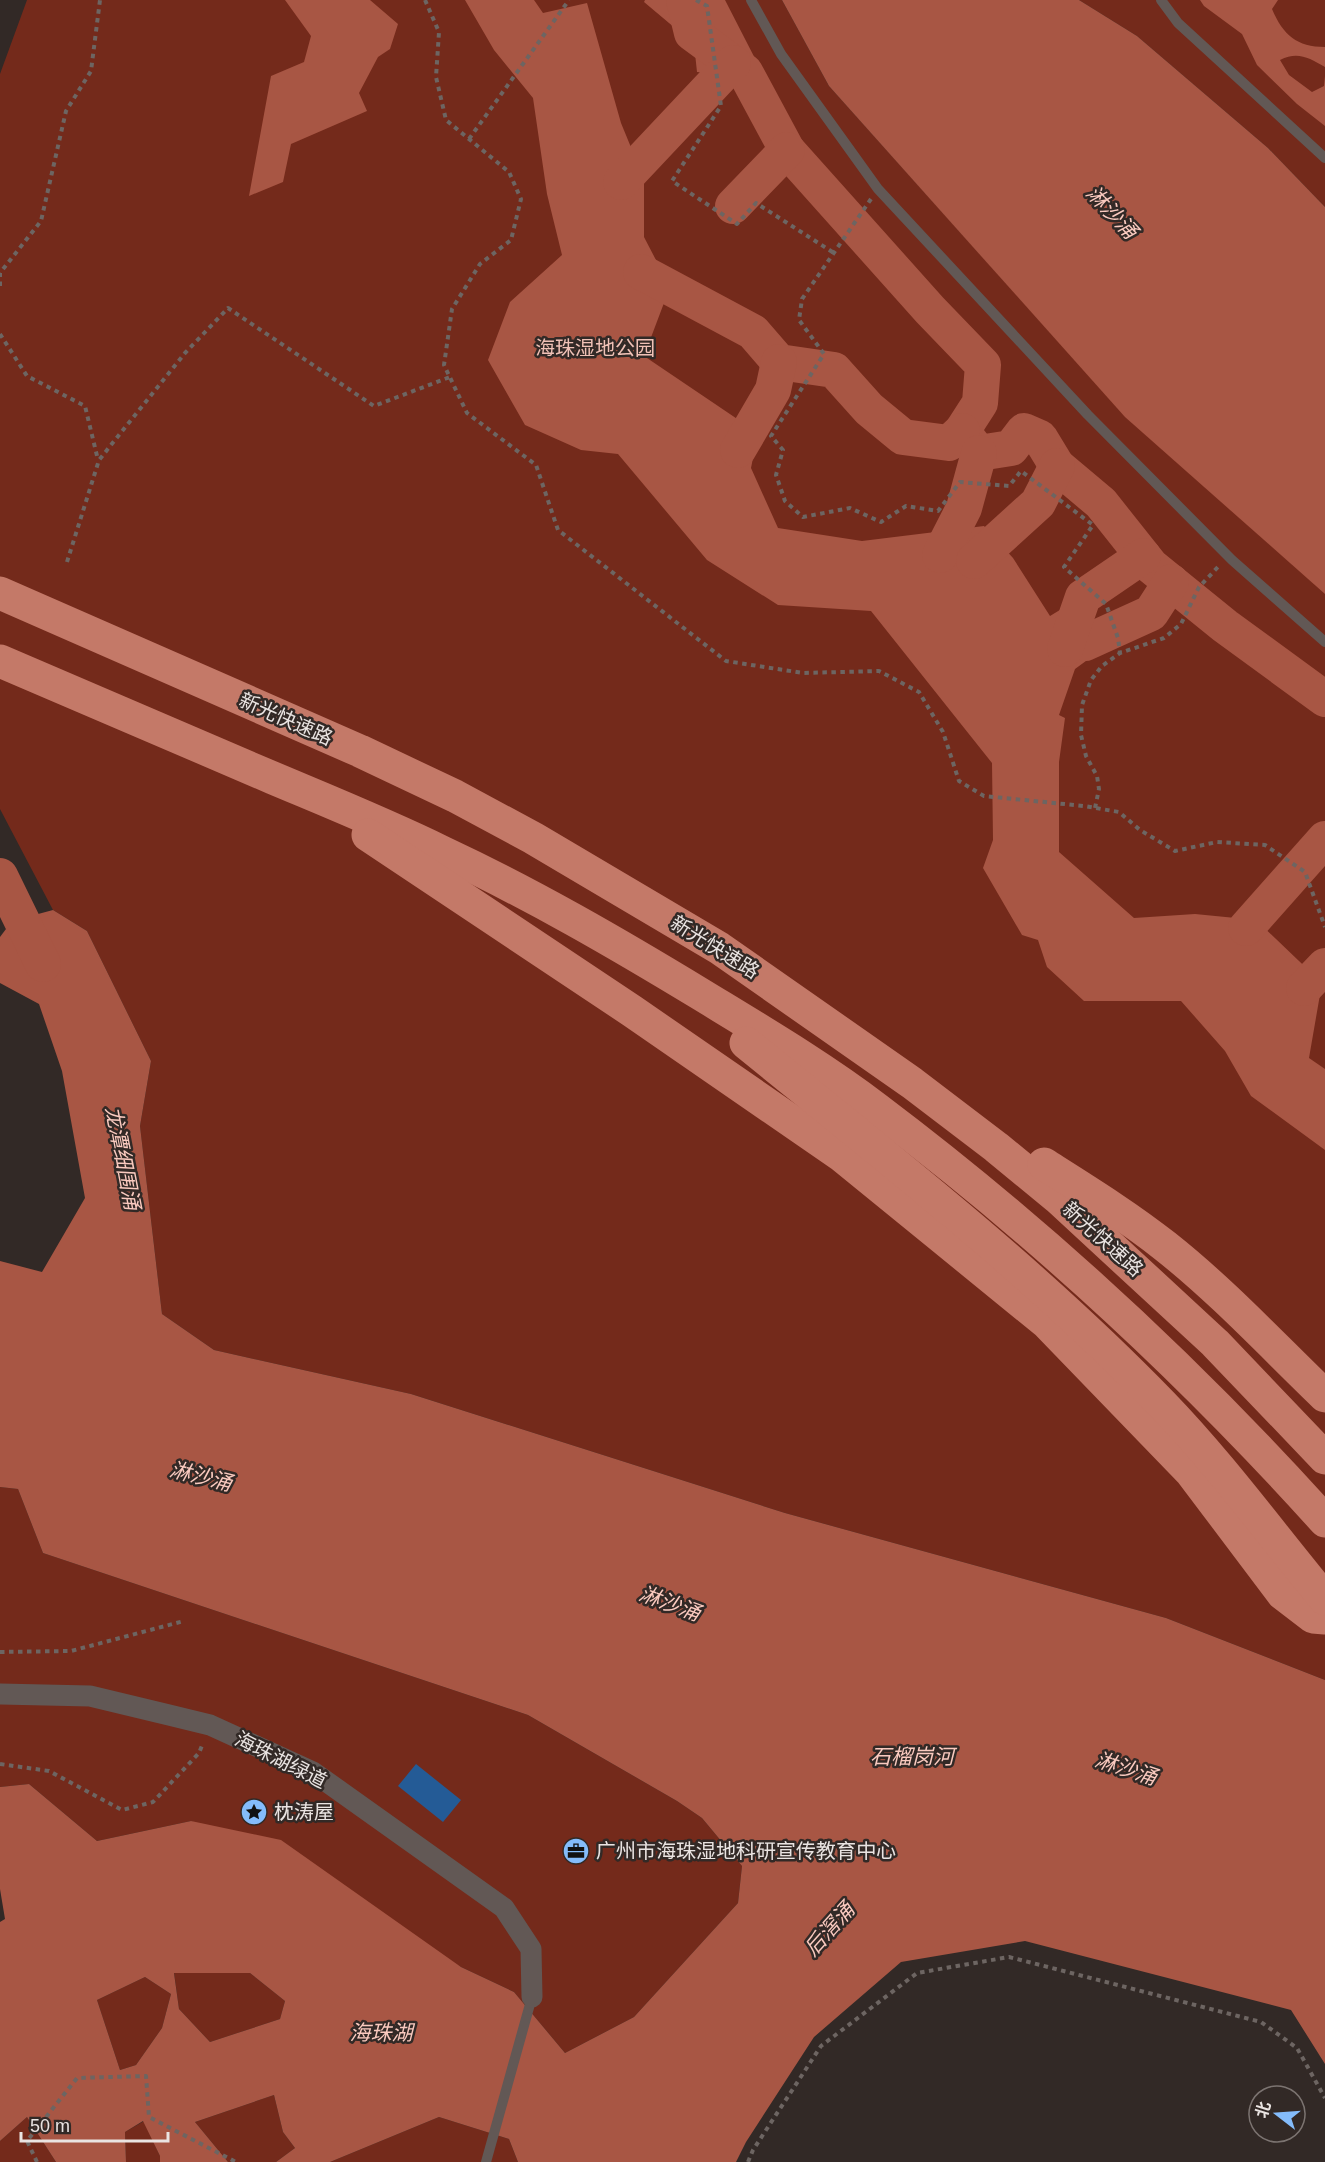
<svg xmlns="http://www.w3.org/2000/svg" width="1325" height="2162" font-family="Helvetica,'Noto Sans SC',sans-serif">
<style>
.green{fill:#742a1b}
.water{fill:#a85644;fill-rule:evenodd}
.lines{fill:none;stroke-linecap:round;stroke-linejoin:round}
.river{stroke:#a85644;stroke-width:36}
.building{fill:#245b96}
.path{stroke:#6d6562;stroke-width:4;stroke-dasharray:4.5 4.5;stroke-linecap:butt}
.lane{stroke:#625855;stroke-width:10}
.street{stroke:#625855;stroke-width:21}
.highway{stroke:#c47968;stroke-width:33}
.labels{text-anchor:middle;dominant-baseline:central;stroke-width:5;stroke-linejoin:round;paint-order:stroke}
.park-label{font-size:20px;fill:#f0c1b6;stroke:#322926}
.street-label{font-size:20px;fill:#eae4e2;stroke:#322926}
.poi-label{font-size:20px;fill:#eae4e2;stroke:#322926;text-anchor:start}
.water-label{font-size:21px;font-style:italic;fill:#facabf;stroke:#322926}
</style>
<rect width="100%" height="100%" fill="#322926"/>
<g class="green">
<path d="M27,0H782L829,86L1076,361L1325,589V1680L1166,1618L785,1513L411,1394L214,1350L162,1314L140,1126L151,1061L87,931L53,910L0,809V74Z"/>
<path d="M1079,0H1325V207L1268,148L1137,36Z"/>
<path d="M0,1487L18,1489L43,1553L528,1715L677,1801L702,1818L742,1866L738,1903L634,2017L565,2053L514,1992L461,1967L191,1821L97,1841L29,1784L0,1787Z"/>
<path d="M174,1972L250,1973L285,2001L280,2019L210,2042L179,2009Z"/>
<path d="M145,1977L171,1994L162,2028L136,2065L120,2070L97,2000Z"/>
<path d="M274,2095L283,2132L295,2148L276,2162H228L195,2122Z"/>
<path d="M27,2117L56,2162H0V2141Z"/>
<path d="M439,2117L509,2139L518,2162H330Z"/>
<path d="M144,2121L160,2156V2162H126L125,2132Z"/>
</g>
<g class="water">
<path d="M285,0H370L398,24L390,49L378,57L359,93L367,111L291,144L283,182L249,196L271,76L304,62L311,36Z"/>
<path d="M465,0H534L543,13L587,3L621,123L644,179V237L670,287L644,356L758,433L751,468L778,528L862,541L984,526L1013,558L1050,616L1073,602L1116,639L1075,669L1059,715L1065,718L1059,762V852L1134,918L1195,914L1256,920L1322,983L1309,1058L1325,1069V1150L1251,1096L1225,1051L1181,1001H1084L1047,967L1038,940L1022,935L983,868L993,840L992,763L871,611L778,605L707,560L618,454L581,450L525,425L488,360L510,302L562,255L547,194L533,98L494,50Z"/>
<path d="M645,0H725L765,78L697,72L694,44L644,2Z"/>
<path d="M782,0H1079L1137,36L1268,148L1325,207V594L1125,417L829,86Z"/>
<path d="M1200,0H1278L1272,9C1283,35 1297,47 1325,47V67C1309,58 1298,51 1280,60L1289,75L1312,92L1324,86L1325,76V126L1297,104L1257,65L1242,34L1204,6Z"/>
<path d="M53,910L87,931L151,1061L140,1126L162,1314L214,1350L411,1394L785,1513L1166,1618L1325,1680V2064L1291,2010L1025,1941L901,1962L814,2037L746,2142L736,2162H518L509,2139L439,2117L330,2162H276L295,2148L283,2132L274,2095L195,2122L228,2162H160V2156L143,2121L125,2132L126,2162H56L27,2117L0,2141V1922L5,1919L0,1889V1787L29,1784L97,1841L191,1821L281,1840L461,1967L514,1992L565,2053L634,2017L738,1903L742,1866L702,1818L677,1801L528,1715L43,1553L18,1489L0,1487V1261L42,1272L85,1198L62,1071L39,1004L0,983V937L12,921ZM174,1973H250L285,2001L280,2019L210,2042L179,2009ZM145,1977L171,1994L162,2028L136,2065L120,2070L97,2000Z"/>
</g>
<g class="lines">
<g class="river">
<path d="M684,0L692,33L745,72L787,150L930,310L983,365L980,403L962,431L979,453L1011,448L1024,431L1040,438L1057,466L1101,503L1151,566L1225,626L1325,699"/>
<path d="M621,182L733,63"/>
<path d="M733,206L787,150"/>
<path d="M641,272L753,332L779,362L834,370L869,409L903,437L949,443L962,431"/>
<path d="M738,450L773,390L779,362"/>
<path d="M940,555L964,508L979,453"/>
<path d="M974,561L1038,503L1057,466"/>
<path d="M1085,643L1151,613L1171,582"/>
<path d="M1065,649L1083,597L1143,556"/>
<path d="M0,876L43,964"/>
<path d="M1246,928L1325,839"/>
<path d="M1304,988L1325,966"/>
</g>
</g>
<path class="building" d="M416,1764L461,1800L443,1822L398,1786Z"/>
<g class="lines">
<g class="path">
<path d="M425,0L439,32L436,77L446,120L509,172L521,199L511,240L480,264L452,309L444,365L467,413L536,465L558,530L726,661L803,673L879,671L919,692L943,732L959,781L984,796L1084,806L1119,812L1140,830L1175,851L1217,842L1265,845L1305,872L1325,927"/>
<path d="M696,0L707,6L721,106L672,181L737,224L756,203L834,253"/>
<path d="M469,139L569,0"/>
<path d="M871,199L802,299L799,320L824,354L771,436L783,450L776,475L785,501L803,517L850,508L881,522L906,506L938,511L960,482L1009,486L1021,471L1093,525L1064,567L1106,604L1118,638L1120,653"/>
<path d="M0,286V273L41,221L66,111L91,71L100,0"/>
<path d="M0,334L27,376L85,406L98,460"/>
<path d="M67,562L99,460L185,353L228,308L374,406L450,377"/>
<path d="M1095,808L1099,789L1097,776L1086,756L1081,735L1082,705L1091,680L1102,666L1120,653L1164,638L1181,624L1199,587L1218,567"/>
<path d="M0,1652L71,1651L184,1621"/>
<path d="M0,1764L49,1771L122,1810L153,1802L199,1753L203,1743"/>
<path d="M37,2162L27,2141L77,2078L146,2076L149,2117L236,2162"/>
<path d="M748,2162L753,2150L821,2046L917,1973L1009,1957L1261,2022L1297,2048L1325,2098"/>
</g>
<g class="lane">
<path d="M751,0L781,54L878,189L1088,415L1232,560L1325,642"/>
<path d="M1161,0L1178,23L1325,158"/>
<path d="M486,2162L532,1997"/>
</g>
<path class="street" d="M0,1694L90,1696L169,1715L210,1725L313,1772L504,1908L531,1949L532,1997"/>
<g class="highway">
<path d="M0,593L360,751L455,796L533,838L719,948L912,1083L996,1147L1058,1198L1215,1343L1325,1458"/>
<path d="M0,661C91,700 182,739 273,778C330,802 387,825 442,852C532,894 618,944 702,995C761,1031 822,1067 877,1109C1040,1232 1189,1370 1325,1521"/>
<path d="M368,835L632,1011L842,1156L939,1235L1047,1323L1191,1472L1283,1594L1313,1617L1325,1618"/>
<path d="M746,1043C889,1159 1034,1272 1162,1404C1221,1465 1271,1534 1325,1599"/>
<path d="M1044,1164C1085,1190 1127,1216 1165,1246C1222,1291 1273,1346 1325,1396"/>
</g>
</g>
<defs>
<symbol id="sight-disc" viewBox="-11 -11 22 22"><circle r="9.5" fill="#84bcfb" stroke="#322926"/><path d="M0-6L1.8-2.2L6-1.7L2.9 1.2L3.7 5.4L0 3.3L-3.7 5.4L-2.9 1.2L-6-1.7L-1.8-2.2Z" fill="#111"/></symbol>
<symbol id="office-disc" viewBox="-11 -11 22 22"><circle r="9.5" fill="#84bcfb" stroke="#322926"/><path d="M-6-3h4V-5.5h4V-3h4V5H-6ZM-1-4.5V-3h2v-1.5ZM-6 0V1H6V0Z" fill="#111"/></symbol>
</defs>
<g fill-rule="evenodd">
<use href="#sight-disc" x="239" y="1797" width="30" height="30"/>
<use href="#office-disc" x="561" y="1836" width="30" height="30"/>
</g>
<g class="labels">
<g class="park-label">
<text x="595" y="348">海珠湿地公园</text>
</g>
<g class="street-label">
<text transform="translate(286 719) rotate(24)">新光快速路</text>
<text transform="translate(715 947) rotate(32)">新光快速路</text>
<text transform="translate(1103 1239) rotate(42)">新光快速路</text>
<text transform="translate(281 1760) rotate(27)">海珠湖绿道</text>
</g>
<g class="poi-label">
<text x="274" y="1812">枕涛屋</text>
<text x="596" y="1851">广州市海珠湿地科研宣传教育中心</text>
</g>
<g class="water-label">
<text transform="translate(1112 212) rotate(47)">淋沙涌</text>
<text transform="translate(123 1158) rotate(79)">龙潭细围涌</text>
<text transform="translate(201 1476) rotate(14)">淋沙涌</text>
<text transform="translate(670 1603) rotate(20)">淋沙涌</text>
<text x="912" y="1756">石榴岗河</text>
<text transform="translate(1126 1768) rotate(18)">淋沙涌</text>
<text transform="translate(829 1929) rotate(-48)">后滘涌</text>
<text x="381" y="2032">海珠湖</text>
</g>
</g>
<g transform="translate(1277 2114) rotate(287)"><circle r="28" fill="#322926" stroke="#7c7471" stroke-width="1.5"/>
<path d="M0-4.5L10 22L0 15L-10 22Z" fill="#84bcfb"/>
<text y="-9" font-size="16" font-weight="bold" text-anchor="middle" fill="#eae4e2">北</text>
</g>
<path d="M21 2132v9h147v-9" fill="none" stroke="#eae4e2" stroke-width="3"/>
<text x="30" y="2132" font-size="18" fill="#eae4e2" stroke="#322926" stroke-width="4.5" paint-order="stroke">50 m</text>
</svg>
